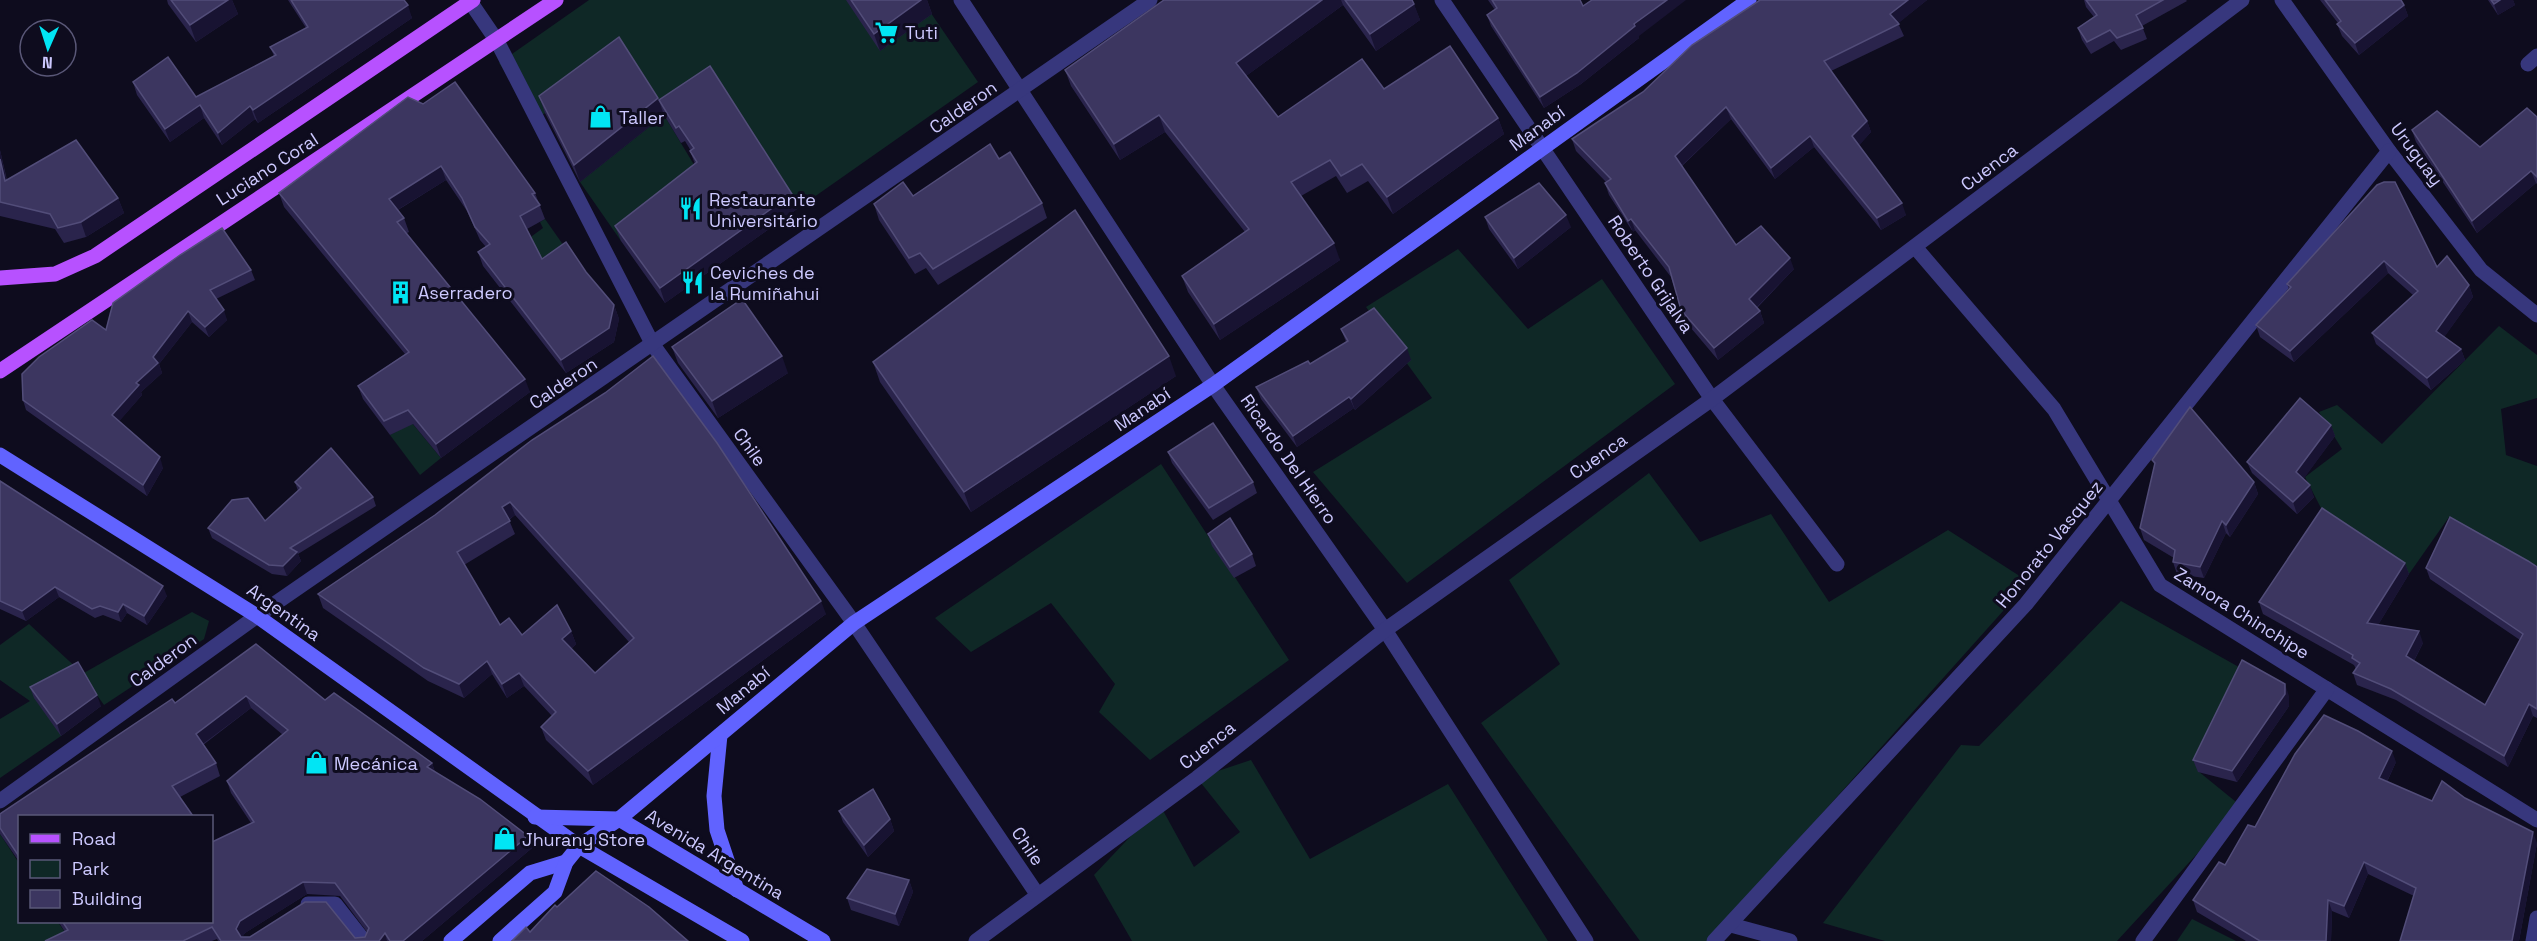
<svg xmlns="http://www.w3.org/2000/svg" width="2537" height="941" font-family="'Space Grotesk',sans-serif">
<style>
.green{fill:#0f2826}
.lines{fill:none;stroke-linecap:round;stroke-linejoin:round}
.lane{stroke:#37377d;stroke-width:15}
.street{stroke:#37377d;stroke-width:15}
.secondary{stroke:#6163ff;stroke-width:15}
.primary{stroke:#b751ff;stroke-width:15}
.wall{fill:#2a244c;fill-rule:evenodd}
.shaded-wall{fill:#181332}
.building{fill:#3c3660;stroke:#524d79;stroke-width:1.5;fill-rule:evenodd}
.labels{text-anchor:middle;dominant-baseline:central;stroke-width:6;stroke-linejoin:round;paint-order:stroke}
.poi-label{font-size:18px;fill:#cdc9ff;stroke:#0e0c1e;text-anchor:start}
.street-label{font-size:18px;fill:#cdc9ff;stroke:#0e0c1e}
</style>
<rect width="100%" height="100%" fill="#0e0c1e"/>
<g class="green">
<path d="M589,0H922L978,82L797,209L716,81L664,115L702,178L621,241L580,182L664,115L625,54L537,119L499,63Z"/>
<path d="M545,219L571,256L546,271L528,239L543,228L540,222Z"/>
<path d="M1458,249L1528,329L1602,279L1675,384L1407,583L1313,472L1432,398L1366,307Z"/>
<path d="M2499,326L2537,355V398L2501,409L2506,455L2537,466V568L2449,517L2409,574L2322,510L2305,477L2342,449L2319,412L2337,405L2382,444Z"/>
<path d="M412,423L441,458L420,475L390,435Z"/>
<path d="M1161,464L1289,660L1150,760L1099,712L1115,684L1051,603L971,652L935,618Z"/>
<path d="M1649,473L1700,542L1771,514L1829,602L1948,530L2029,582L1708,941H1640L1481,723L1560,664L1509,580Z"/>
<path d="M2121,601L2246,671L2198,771L2241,806L2117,941H1885L1823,923L1961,745L1979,746Z"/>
<path d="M192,612L209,621L204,639L104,705L82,674Z"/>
<path d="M29,624L81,672L61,736L0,778V719L30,701L0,680V645Z"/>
<path d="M1251,760L1310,859L1448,784L1548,941H1132L1094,875L1160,805L1194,867L1240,832L1197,778Z"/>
<path d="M0,834L19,863L20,922H58L66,934L53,941H0Z"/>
<path d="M2192,919L2236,941H2177Z"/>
</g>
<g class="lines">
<path class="lane" d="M2528,64L2537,56"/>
<g class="street">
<path d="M469,0L497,41L653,345L854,623L1037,894"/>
<path d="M961,0L1213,385L1385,630L1586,941"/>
<path d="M1442,0L1712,399L1837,564"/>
<path d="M2282,0L2389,151L2481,270L2537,315"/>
<path d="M1915,247L2054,409L2160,585L2537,820"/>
<path d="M0,801L257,616L1150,0"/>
<path d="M308,904H335L364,941"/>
<path d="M1731,925L1790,941"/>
<path d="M976,941L1197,778L1385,630L1712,399L2242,0"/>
<path d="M1714,941L2026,604L2389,151"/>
<path d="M2143,941L2327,689"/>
<path d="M2533,941L2537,918"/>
</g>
<g class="secondary">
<path d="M0,455L257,616L579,846L742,941"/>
<path d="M720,735L714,796L717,830L737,890"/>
<path d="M535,817L619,819L823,941"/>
<path d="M451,941L530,873L566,862"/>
<path d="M500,941L555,892L566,862L579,846L619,819L854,623L1213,385L1749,0"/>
</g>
<g class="primary">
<path d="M0,278L55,274L95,256L473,0"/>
<path d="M0,371L556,0"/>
</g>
</g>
<g class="wall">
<path d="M167,0H232L238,14L196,42L168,4Z"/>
<path d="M288,0H404L412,18L258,123L255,119L222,145L204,118L170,142L137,95L133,82L196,97L274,56L270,47L306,28Z"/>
<path d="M846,0H927L932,14L880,51Z"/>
<path d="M1164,0H1412L1420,20L1376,51L1343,5L1246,76L1278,117L1384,89L1498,118L1504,134L1393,214L1368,181L1347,193L1336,176L1301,196L1340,260L1220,340L1188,292L1182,276L1245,232L1165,132L1120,160L1071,86L1065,70Z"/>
<path d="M1488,0H1580L1583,6L1639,36V38L1581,84L1544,108L1491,26L1487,15L1495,10Z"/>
<path d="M1760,0H1927L1898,23L1904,36L1831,71L1867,121L1871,132L1859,145L1906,215L1881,230L1814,147L1775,179L1731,119L1682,166L1736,245L1794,269L1757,308L1760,311L1764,323L1718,360L1685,321L1671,277L1635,230L1633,232L1609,195L1605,183L1606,182L1576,151L1572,139L1643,92Z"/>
<path d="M2084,0H2186L2187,1L2142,26L2147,39L2121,50L2114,41L2091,54L2082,40L2078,28L2094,17L2086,7Z"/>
<path d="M2320,0H2401L2404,5L2408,16L2359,55L2342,36L2337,24L2338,23Z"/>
<path d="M2488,0H2513L2515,5L2498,15Z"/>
<path d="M539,96L659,100L797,209L665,303L621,241L615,226L695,164L690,151H691L685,141L681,143L664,115L580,182L545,113Z"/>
<path d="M408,97L535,193L545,219L527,229L542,259L586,272L614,305L619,319L614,342L566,373L483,266L478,252L486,247L480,240L467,211L446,180L398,210L404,218L409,232L407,233L530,392L441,458L413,424L390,435L363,399L358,386L405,354L284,207L279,193Z"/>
<path d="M2537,117V184L2536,183L2477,233L2416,142L2412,130L2480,147Z"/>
<path d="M0,150L7,180L118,198L124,213L86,237L64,243L55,229L0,216Z"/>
<path d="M999,159L1042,203L1047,218L938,285L926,268L915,274L879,220L874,204L913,196Z"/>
<path d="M2377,185L2437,267L2469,285L2473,297L2444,337L2461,349L2465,360L2431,390L2376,344L2372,333L2413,295L2388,273L2294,362L2260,337L2256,325L2289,289L2287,284Z"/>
<path d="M1485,217L1571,227L1518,269L1489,229Z"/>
<path d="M251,270L255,280L216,299L227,320L209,337L192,322L159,364L162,373L141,392L142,395L119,421L163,468L147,496L26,410L23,400L106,330Z"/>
<path d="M1341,329L1411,360L1355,410L1354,408L1297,447L1261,399L1256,387L1310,364L1346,342Z"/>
<path d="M672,347L788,373L718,418L678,363Z"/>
<path d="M873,362L1176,376L971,512L880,382Z"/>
<path d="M2331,425L2335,436L2303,479L2314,497L2297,514L2252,473L2247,462Z"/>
<path d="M532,440L826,614L593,785L546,740L541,727L552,716L524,686L507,698L492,674L464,698L428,681L323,608L318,594L435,515ZM515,515L629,642L595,673L571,649L576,644L571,631L522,635L500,625L464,565L515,534L509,520Z"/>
<path d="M1168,452L1253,482L1257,493L1213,520L1172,463Z"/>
<path d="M2152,460L2254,482L2258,494L2230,537L2226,533L2204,578L2177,574L2173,562L2174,558L2144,540L2140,528L2155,466Z"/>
<path d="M0,481L167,596L147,625L127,613L121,622L103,615L95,618L59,597L26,621L0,609Z"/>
<path d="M295,482L373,497L376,506L298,554L301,561L287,576L272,574L212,538L208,528L265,521L298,491Z"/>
<path d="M1208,534L1252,554L1256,566L1234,578L1212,546Z"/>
<path d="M2405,563L2409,574L2378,625L2423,643L2414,661L2485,705L2520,640L2430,579L2426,568L2537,567V718L2533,716L2508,767L2396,700L2357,685L2353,673L2356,669L2354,665L2263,614L2259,602Z"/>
<path d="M256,644L325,700L432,763L435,772L528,836L532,848L422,941H218L217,939L212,941H45L65,932L58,921H212L251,823L231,793L227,781L283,735L251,708L203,745L216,763L220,776L180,797L20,816V863L0,834V814L175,703ZM307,894L340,896L367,932L365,937L355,938L242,937L245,933Z"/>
<path d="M30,687L101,706L61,736L34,698Z"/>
<path d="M2289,696V706L2237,782L2198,772L2193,760Z"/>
<path d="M2396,762L2387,782L2432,801L2465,798L2537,843L2519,941H2400L2414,896L2368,874L2349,918L2332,911L2331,941H2246L2197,912L2193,900L2225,865Z"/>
<path d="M839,811L890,819L894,831L868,857L843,822Z"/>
<path d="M909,880L913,892L899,926L851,910L847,898Z"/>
</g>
<g class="shaded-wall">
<path d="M228,0H232L238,14L196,42L190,25Z"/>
<path d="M921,0H927L932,14L880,51L874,34Z"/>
<path d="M1322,0H1341L1343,5L1242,79L1236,63Z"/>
<path d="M1667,0H1686L1639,36V38L1581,84L1544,108L1540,97Z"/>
<path d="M1908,0H1927L1895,26L1890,14Z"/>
<path d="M2500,0H2513L2515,5L2498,15L2494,4Z"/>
<path d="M1414,4L1420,20L1376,51L1370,34Z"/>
<path d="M408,5L412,18L258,123L253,110Z"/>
<path d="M2404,5L2408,16L2359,55L2355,43Z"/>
<path d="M658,98L664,115L580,182L574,165Z"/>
<path d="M200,105L204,118L170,142L165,129Z"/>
<path d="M250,106L255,119L222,145L218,133Z"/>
<path d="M1726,107L1731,119L1679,168L1675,156Z"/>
<path d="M1159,115L1165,132L1120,160L1114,144Z"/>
<path d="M1498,118L1504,134L1393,214L1387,197Z"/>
<path d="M1867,121L1871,132L1857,148L1852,136Z"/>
<path d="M1810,136L1814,147L1775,179L1771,168Z"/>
<path d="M0,150L10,196L5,181L0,159Z"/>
<path d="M441,166L446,180L394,212L389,199Z"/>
<path d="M2531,171L2536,183L2477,233L2472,221Z"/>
<path d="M792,194L797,209L665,303L660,288Z"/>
<path d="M118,198L124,213L86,237L81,222Z"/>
<path d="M1902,203L1906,215L1881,230L1877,218Z"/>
<path d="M1566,215L1571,227L1518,269L1514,258Z"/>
<path d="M1631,219L1635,230L1633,232L1628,221Z"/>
<path d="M1334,243L1340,260L1220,340L1214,324Z"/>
<path d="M1790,258L1794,269L1753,311L1749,299Z"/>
<path d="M2384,261L2388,273L2294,362L2290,351Z"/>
<path d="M2469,285L2473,297L2440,343L2436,331Z"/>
<path d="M614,305L619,319L614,342L566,373L561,360Z"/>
<path d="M224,310L227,320L209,337L205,327Z"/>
<path d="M188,311L192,322L159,364L162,373L141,392L142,395L116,425L112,415L153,357Z"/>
<path d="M1760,311L1764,323L1718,360L1714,348Z"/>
<path d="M1407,348L1411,360L1355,410L1351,399Z"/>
<path d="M2461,349L2465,360L2431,390L2427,378Z"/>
<path d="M782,356L788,373L718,418L712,401Z"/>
<path d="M1169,356L1176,376L971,512L964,492Z"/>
<path d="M525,379L530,392L441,458L436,444Z"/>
<path d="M1349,397L1354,408L1297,447L1293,436Z"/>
<path d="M2331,425L2335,436L2300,484L2296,472Z"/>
<path d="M160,457L163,468L147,496L143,485Z"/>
<path d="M2254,482L2258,494L2230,537L2226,525Z"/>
<path d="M2310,485L2314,497L2297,514L2293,502Z"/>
<path d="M510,502L515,515L507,521L502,507Z"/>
<path d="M2222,521L2226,533L2204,578L2200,567Z"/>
<path d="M297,552L301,561L287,576L283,566Z"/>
<path d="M2405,563L2409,574L2372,635L2367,623Z"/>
<path d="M163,586L167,596L147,625L144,616Z"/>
<path d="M55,587L59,597L26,621L22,611Z"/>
<path d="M821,601L826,614L593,785L588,771Z"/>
<path d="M123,604L127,613L121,622L118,612Z"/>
<path d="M571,631L576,644L567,653L562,639Z"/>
<path d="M2419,631L2423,643L2410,668L2406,656Z"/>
<path d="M487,661L492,674L464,698L459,684Z"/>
<path d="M519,673L524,686L507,698L502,684Z"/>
<path d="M2285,684L2289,696V706L2237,782L2232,771Z"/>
<path d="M97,695L101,706L61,736L57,724Z"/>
<path d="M246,696L251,708L200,746L196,734Z"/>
<path d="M2529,704L2533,716L2508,767L2504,756Z"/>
<path d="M2392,751L2396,762L2383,790L2379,778Z"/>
<path d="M432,763L436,776L427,767Z"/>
<path d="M890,819L894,831L868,857L864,845Z"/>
<path d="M2533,832L2537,843L2519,941H2512Z"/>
<path d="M528,836L532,848L422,941H403Z"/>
<path d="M2364,862L2368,874L2349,918L2344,906Z"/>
<path d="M909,880L913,892L899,926L895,914Z"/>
<path d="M303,882L307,894L245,933L240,941L236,929L240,921Z"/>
<path d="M2328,900L2332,911L2331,941H2326Z"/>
<path d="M385,933L387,941H379Z"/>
</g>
<g class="building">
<path d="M171,0H228L190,25Z"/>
<path d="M291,0H404L408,5L253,110L250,106L218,133L200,105L165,129L133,82L168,57L196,97L276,55L270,47L308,27Z"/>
<path d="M851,0H921L874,34Z"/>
<path d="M1164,0H1322L1236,63L1278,117L1362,59L1384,89L1450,46L1498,118L1387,197L1362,164L1341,176L1330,160L1291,182L1334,243L1214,324L1182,276L1249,229L1159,115L1114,144L1065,70Z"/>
<path d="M1345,0H1412L1414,4L1370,34Z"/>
<path d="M1492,0H1580L1583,6L1592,0H1667L1634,24L1635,26L1577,73L1540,97L1487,15L1497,8Z"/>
<path d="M1760,0H1908L1890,14L1899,24L1824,61L1867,121L1852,136L1902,203L1877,218L1810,136L1771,168L1726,107L1675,156L1736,245L1761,226L1790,258L1749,299L1760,311L1714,348L1681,310L1669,267L1631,219L1628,221L1605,183L1611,179L1572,139L1643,92L1692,45Z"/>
<path d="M2086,0H2163L2136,15L2143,28L2117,38L2110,30L2087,42L2078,28L2097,15Z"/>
<path d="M2325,0H2401L2404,5L2355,43L2337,24L2341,21Z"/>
<path d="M2491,0H2500L2494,4Z"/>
<path d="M619,37L658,98L574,165L539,96Z"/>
<path d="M710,66L792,194L660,288L615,226L697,162L690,151L694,148L679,126L676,128L659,100Z"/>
<path d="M455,82L535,193L532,194L540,205L520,216L542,259L566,242L586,272L614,305L609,328L561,360L478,252L490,244L475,227L462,198L441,166L389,199L404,218L397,222L525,379L436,444L408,410L384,421L358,386L409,352L279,193L408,97L423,104Z"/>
<path d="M2527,108L2537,117V177L2531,171L2472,221L2412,130L2437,111L2480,147Z"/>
<path d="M76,140L118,198L81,222L58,228L50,214L0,202V159L5,181Z"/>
<path d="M990,144L999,159L1010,152L1042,203L933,269L920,253L909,258L874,204L903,182L913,196Z"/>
<path d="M2384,182H2395L2437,267L2447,256L2469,285L2436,331L2461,349L2427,378L2372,333L2418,291L2384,261L2290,351L2256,325L2291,287L2287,284L2377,185Z"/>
<path d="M1539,183L1566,215L1514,258L1485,217Z"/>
<path d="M1075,210L1169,356L964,492L873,362Z"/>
<path d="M222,228L251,270L210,290L224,310L205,327L188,311L153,357L158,363L136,383L139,385L112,415L160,457L143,485L23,400L22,374L39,357L92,320L106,330L113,303L180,255Z"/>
<path d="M742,299L782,356L712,401L672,347Z"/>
<path d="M1374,308L1407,348L1351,399L1349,397L1293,436L1256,387L1308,361L1310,364L1348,341L1341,329Z"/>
<path d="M653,356L717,443L821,601L588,771L541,727L556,712L519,673L502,684L487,661L459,684L424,668L318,594L435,515L532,440L605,393ZM510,502L634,638L595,673L562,639L571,631L557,605L522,635L509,618L500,625L457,552L510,521L502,507Z"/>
<path d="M2300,398L2331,425L2296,472L2310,485L2293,502L2247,462Z"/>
<path d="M2190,407L2254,482L2226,525L2222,521L2200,567L2173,562L2175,550L2140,528L2155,463L2152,460Z"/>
<path d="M1213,423L1253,482L1209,508L1168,452Z"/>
<path d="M331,448L373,497L290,548L297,552L283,566L269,565L208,528L232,500L248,498L265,521L301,488L295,482Z"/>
<path d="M0,481L163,586L144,616L123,604L118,612L100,606L92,609L55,587L22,611L0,601Z"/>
<path d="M2322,508L2405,563L2367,623L2419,631L2406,656L2485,705L2523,634L2426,568L2450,517L2528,561L2537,567V709L2529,704L2504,756L2391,689L2353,673L2360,663L2352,658L2353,655L2259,602Z"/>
<path d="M1230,518L1252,554L1230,567L1208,534Z"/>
<path d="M256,644L325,700L334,693L432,763L427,767L480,799L528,836L403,941H390L385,933L379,941H221L212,927L183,941H45L68,930L62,921H212V842L254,822L227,781L288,730L246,696L196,734L216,763L172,786L193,816H20V858L0,828V814L172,699L175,703ZM303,882L335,883L369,928L365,937L355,938L326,902H305L250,937H241L236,929L240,921Z"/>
<path d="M2242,660L2285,684V694L2232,771L2193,760Z"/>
<path d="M78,662L97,695L57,724L30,687Z"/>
<path d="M2324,715L2358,731L2392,751L2379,778L2432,801L2442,781L2465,798L2533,832L2512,941H2400L2416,888L2364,862L2344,906L2328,900L2326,941H2260L2193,900L2219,862L2225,865L2248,825L2255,827L2295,754Z"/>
<path d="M873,789L890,819L864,845L839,811Z"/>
<path d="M867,869L909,880L895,914L847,898Z"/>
<path d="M596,871L649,907L688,941H512L526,927L530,932L555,905L557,907Z"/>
</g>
<defs>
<symbol id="supermarket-bare" viewBox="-9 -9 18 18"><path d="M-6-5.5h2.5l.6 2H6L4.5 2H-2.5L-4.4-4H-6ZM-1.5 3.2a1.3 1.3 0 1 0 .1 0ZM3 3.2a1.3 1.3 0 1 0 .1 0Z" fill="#01e5f4" stroke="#0e0c1e" stroke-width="2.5" paint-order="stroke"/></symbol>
<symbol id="shop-bare" viewBox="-9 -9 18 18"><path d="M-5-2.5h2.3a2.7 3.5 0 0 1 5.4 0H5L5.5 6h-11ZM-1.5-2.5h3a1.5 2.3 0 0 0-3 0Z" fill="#01e5f4" stroke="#0e0c1e" stroke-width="2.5" paint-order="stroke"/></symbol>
<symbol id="restaurant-bare" viewBox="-9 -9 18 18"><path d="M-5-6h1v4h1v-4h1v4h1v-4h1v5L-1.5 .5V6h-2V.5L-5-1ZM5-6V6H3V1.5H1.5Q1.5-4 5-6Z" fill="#01e5f4" stroke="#0e0c1e" stroke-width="2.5" paint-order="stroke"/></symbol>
<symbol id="building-bare" viewBox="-9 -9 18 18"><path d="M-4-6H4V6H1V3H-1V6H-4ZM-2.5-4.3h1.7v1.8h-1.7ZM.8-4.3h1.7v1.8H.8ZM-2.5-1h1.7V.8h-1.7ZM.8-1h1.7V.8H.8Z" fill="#01e5f4" stroke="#0e0c1e" stroke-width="2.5" paint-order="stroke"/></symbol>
</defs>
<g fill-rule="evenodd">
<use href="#supermarket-bare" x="870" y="16" width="33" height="33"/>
<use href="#shop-bare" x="584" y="100" width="33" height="33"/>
<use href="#restaurant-bare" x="674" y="192" width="33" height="33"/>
<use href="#restaurant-bare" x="676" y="266" width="33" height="33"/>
<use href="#building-bare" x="384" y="276" width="33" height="33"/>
<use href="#shop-bare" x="300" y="746" width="33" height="33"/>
<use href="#shop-bare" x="488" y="822" width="33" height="33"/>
</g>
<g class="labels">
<g class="poi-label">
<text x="905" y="32">Tuti</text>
<text x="619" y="117">Taller</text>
<text x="709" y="199">Restaurante<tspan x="709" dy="21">Universitário</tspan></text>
<text x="710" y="272">Ceviches de<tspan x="710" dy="21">la Rumiñahui</tspan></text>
<text x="418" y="292">Aserradero</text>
<text x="334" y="763">Mecánica</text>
<text x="522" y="839">Jhurany Store</text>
</g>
<g class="street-label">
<text transform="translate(963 107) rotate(-35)">Calderon</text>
<text transform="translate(1537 128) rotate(-36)">Manabí</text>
<text transform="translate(2417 154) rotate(53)">Uruguay</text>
<text transform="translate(1989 167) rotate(-37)">Cuenca</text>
<text transform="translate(267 169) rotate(-33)">Luciano Coral</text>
<text transform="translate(1651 274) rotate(56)">Roberto Grijalva</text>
<text transform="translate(563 383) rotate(-34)">Calderon</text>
<text transform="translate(1142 409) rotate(-34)">Manabí</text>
<text transform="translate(750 447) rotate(54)">Chile</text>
<text transform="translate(1598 456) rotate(-35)">Cuenca</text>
<text transform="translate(1289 459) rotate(55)">Ricardo Del Hierro</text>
<text transform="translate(2049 544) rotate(-51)">Honorato Vasquez</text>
<text transform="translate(284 612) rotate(35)">Argentina</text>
<text transform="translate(2242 613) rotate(32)">Zamora Chinchipe</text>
<text transform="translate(163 660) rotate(-36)">Calderon</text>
<text transform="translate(743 690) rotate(-40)">Manabí</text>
<text transform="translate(1207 745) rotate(-38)">Cuenca</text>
<text transform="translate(1028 846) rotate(56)">Chile</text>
<text transform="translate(715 854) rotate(31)">Avenida Argentina</text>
</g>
</g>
<rect x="18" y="815" width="195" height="108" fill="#0e0c1e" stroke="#5a5878" stroke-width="1.5"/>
<rect x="30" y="834" width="30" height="9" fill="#b751ff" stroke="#5a5878" stroke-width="1.5"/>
<text x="72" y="845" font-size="18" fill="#cdc9ff">Road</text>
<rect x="30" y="860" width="30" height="18" fill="#0f2826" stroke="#5a5878" stroke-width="1.5"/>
<text x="72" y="875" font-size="18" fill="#cdc9ff">Park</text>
<rect x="30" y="890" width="30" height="18" fill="#3c3660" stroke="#5a5878" stroke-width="1.5"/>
<text x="72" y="905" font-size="18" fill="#cdc9ff">Building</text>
<g transform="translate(48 48) rotate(183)"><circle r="28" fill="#0e0c1e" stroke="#5a5878" stroke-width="1.5"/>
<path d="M0-4.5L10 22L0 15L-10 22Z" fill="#01e5f4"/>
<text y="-9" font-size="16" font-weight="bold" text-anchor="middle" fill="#cdc9ff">N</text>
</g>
</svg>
